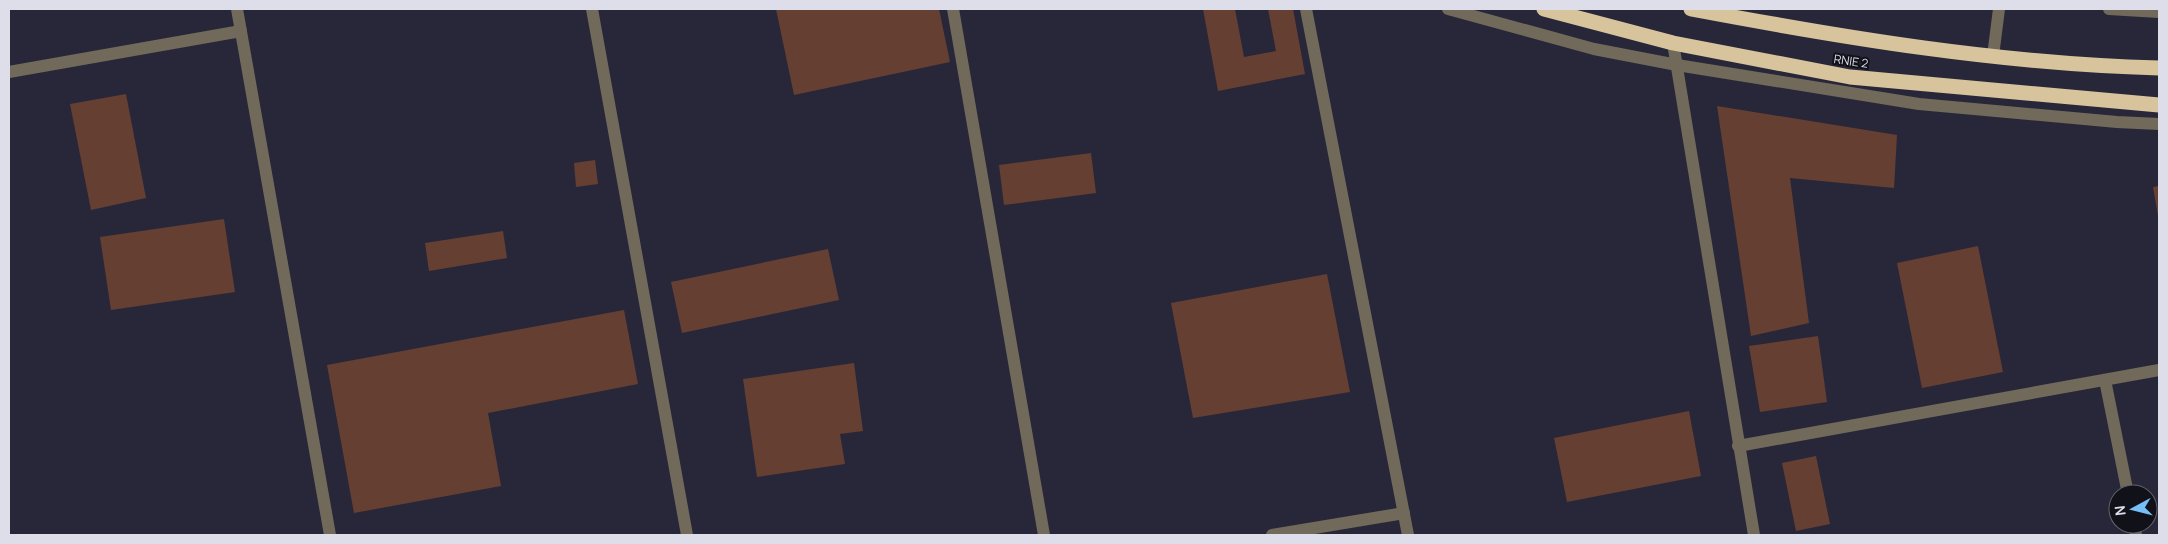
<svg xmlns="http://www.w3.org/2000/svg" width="2168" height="544" font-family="Manrope,sans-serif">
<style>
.building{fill:#653f32}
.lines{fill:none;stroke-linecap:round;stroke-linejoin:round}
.minor{stroke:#716a5a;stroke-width:12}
.highway{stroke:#d7c49c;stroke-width:15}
.labels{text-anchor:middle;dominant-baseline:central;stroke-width:4;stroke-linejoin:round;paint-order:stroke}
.street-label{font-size:12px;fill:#dedeea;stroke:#111119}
</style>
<rect width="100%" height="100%" fill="#282739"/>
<g class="building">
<path d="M776,9H939L950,62L794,95Z"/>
<path d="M1203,9H1235L1244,57L1276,51L1268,9H1293L1305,74L1218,91Z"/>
<path d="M126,94L146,198L91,210L70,104Z"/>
<path d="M1717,106L1897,135L1894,188L1790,178L1809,323L1751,336Z"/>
<path d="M1091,153L1096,193L1004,205L999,165Z"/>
<path d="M595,160L598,184L576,187L574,163Z"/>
<path d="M2159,186V216H2158L2153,187Z"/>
<path d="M224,219L235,292L111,310L100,237Z"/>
<path d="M503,231L507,258L429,271L425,243Z"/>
<path d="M1978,246L2003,372L1922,388L1897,263Z"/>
<path d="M828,249L839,300L682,333L671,282Z"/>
<path d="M1327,274L1350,392L1193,418L1171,303Z"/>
<path d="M624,310L638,384L488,413L501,486L354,513L327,365Z"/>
<path d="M1818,336L1827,402L1760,412L1749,346Z"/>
<path d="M854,363L863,431L840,434L845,464L757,477L743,379Z"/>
<path d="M1689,411L1701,476L1567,502L1554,438Z"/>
<path d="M1816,456L1830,524L1796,531L1782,463Z"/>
</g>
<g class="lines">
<g class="minor">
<path d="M237,9L330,535"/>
<path d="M592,9L687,535"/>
<path d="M953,9L1044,535"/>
<path d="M1306,9L1408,535"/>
<path d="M1448,9L1594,49L1677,65L1919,104L2117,122L2159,124"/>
<path d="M2109,9L2159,12"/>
<path d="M1673,43L1754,535"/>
<path d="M1993,56L1999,9"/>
<path d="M9,72L241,31"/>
<path d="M2105,380L2128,494"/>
<path d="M1738,446L2159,370"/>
<path d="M2134,524L2136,535"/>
<path d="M1272,535L1404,513"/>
</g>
<g class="highway">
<path d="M1544,9L1673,43L1850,77L2159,105"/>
<path d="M1691,9C1845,38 2002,64 2159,68"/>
</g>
</g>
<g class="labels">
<g class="street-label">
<text transform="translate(1851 61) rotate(8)">RNIE 2</text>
</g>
</g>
<rect width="2168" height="544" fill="none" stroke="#dedeea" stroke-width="20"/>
<g transform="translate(2133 509) rotate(263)"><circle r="24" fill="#111119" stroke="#63636d"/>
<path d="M0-4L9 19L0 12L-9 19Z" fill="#76c0f7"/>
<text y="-8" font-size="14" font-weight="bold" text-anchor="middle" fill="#dedeea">N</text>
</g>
</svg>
